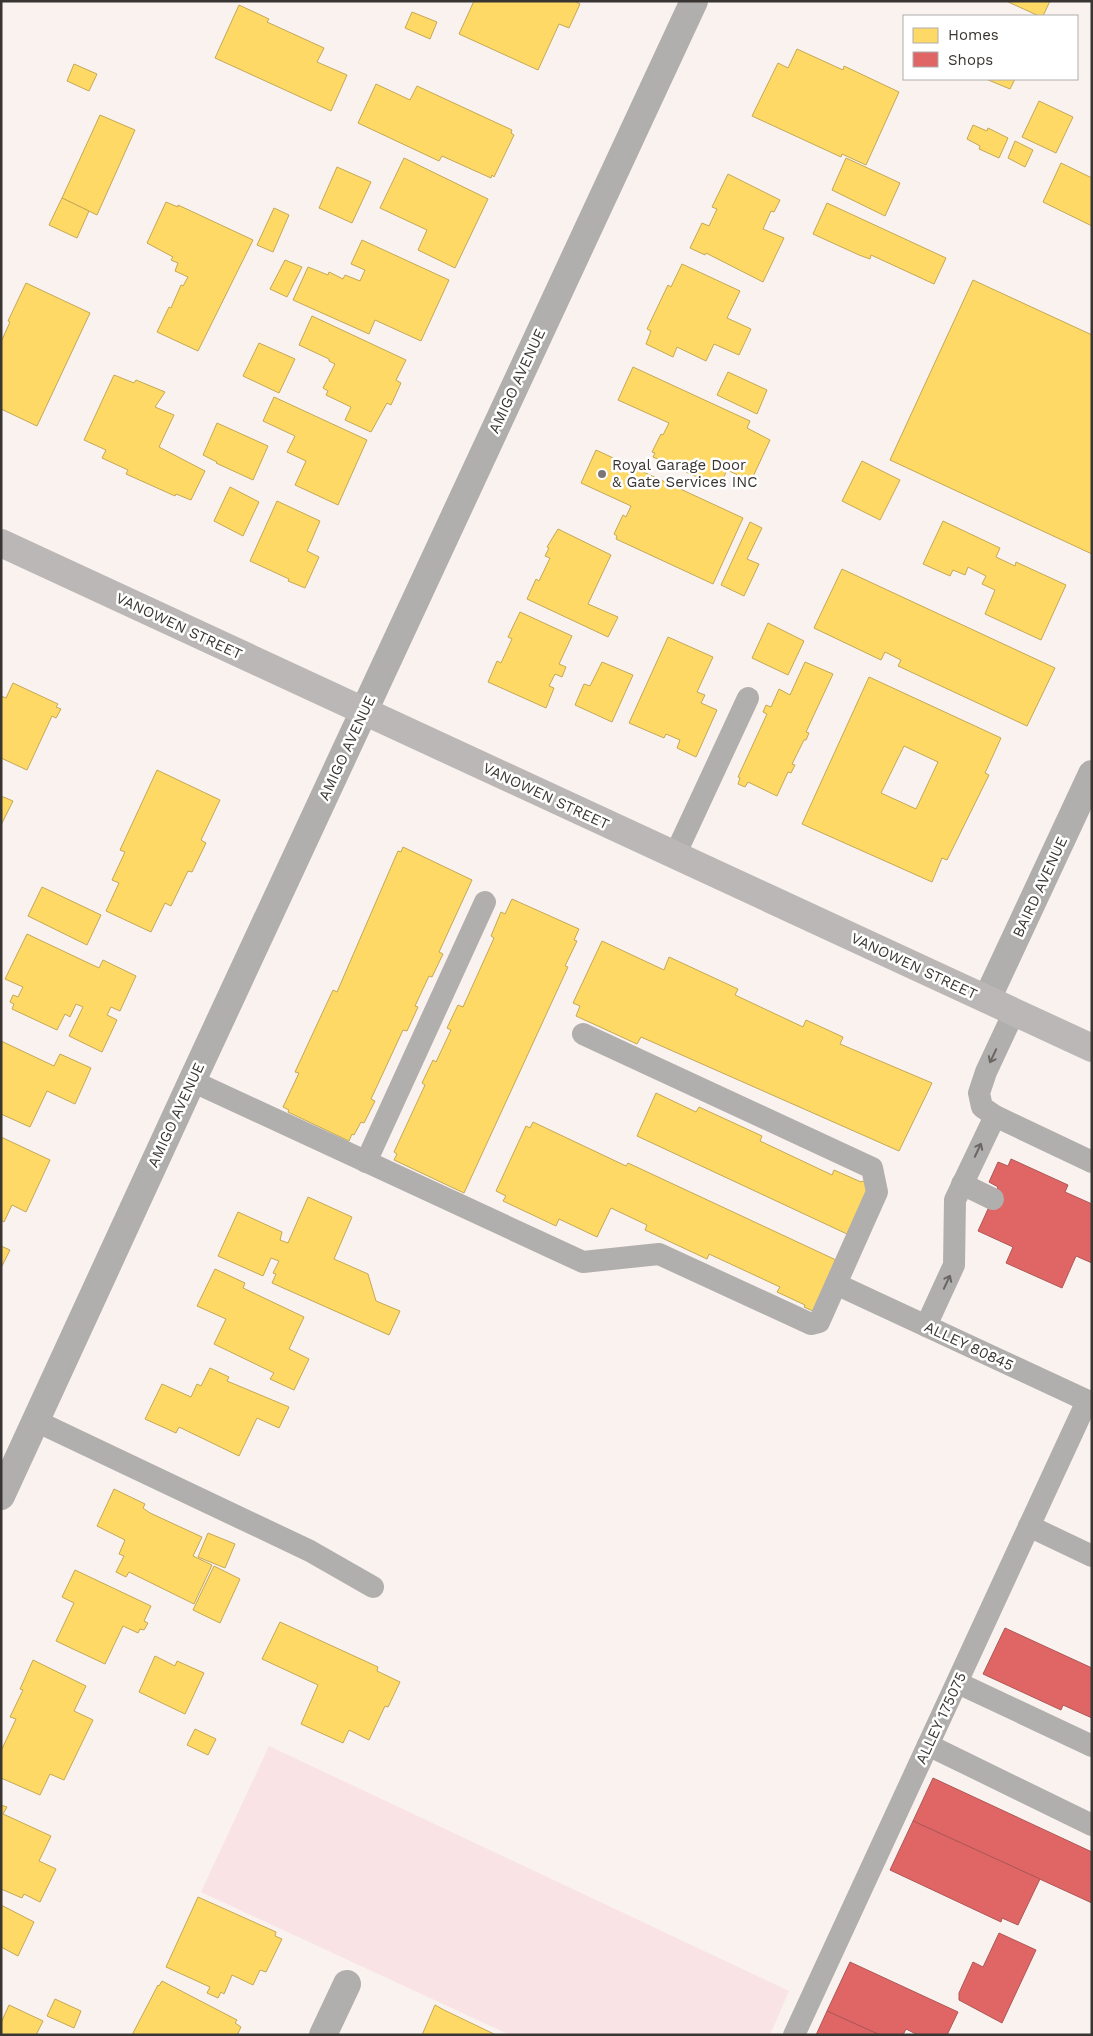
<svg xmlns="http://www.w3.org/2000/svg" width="1093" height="2036" font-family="'Work Sans',sans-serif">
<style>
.green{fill:#fae3e4}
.homes{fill:#ffd966;stroke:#c4a856;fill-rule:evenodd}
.shops{fill:#e06666;stroke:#ae5756}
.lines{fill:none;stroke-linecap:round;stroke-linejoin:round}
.lane{stroke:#b1afad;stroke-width:22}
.street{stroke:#b1afad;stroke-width:28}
.secondary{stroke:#bbb7b6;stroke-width:28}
.oneway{stroke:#696663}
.poi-dot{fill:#7c7774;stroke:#fff;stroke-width:2}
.labels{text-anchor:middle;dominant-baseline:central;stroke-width:5;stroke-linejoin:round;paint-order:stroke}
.street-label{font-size:15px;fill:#393532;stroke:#fff}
.poi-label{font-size:15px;fill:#393532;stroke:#fff;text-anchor:start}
</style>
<rect width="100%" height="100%" fill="#f9f2ee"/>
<path class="green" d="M269,1746L789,1991L770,2035H510L201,1892Z"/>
<g class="homes">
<path d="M474,1H574L580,4L569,28L559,24L538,70L459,34Z"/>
<path d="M1006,1H1050L1043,16H1039Z"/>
<path d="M239,5L269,19L267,22L324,48L317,62L347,75L331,111L215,58Z"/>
<path d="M412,12L437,22L430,39L405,28Z"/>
<path d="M797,49L843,70L844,66L899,92L866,165L842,154L841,157L752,116L778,63L788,68Z"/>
<path d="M74,64L97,74L89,91L67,81Z"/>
<path d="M986,79H1015L1010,89Z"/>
<path d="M376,84L410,100L417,86L512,130L511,133L514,135L494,177L492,175L491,178L442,156L439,161L358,123Z"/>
<path d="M1039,101L1073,117L1056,153L1022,137Z"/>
<path d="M100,115L135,130L97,215L62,198Z"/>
<path d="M973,125L987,131L988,128L1008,138L999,158L979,149L980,146L967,139Z"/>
<path d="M1015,141L1033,150L1025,167L1008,158Z"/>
<path d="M404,158L488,199L455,268L418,250L427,230L380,208Z"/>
<path d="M846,158L900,183L885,216L832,190Z"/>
<path d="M1061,163L1092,178V226L1043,202Z"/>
<path d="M337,167L371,182L352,223L319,208Z"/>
<path d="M728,174L780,200L774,212L771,211L763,229L784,238L763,282L706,253L705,255L690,248L702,223L709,226L717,209L712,207Z"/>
<path d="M62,198L89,211L77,238L49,225Z"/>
<path d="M166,202L178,207V205L253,240L198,351L157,332L169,307L171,308L181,285L183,286L188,277L175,271L178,263L171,260L173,257L147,243Z"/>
<path d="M827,203L946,258L934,284L871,255L870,259L859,255L813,234Z"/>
<path d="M274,208L289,215L273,252L257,245Z"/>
<path d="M362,240L449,280L421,341L375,320L369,334L293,300L308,267L328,275L329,272L343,279L345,275L360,281L365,270L351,264Z"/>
<path d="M285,260L302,267L287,297L270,289Z"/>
<path d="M682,264L740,291L727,318L751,329L739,355L714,344L706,361L677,347L673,357L646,344L651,331L647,329L668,285L671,287Z"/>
<path d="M973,280L1092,335V554L890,460Z"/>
<path d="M26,283L90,313L37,426L1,409V342L10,322L8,321Z"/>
<path d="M312,316L406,360L396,380L401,383L391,405L387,403L371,432L345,420L351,407L326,395L328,391L323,388L335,364L329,361V359L299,345Z"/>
<path d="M259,343L295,359L279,393L243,376Z"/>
<path d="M633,367L750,421L747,428L770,440L751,481L727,470L719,487L653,457L655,453L652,452L661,434L663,435L669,423L618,400Z"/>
<path d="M728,372L767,390L757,414L717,395Z"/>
<path d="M114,375L134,383L136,380L165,392L155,407L174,415L159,447L205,471L191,500L176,494L175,496L126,474L128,470L102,458L106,450L84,440Z"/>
<path d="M274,397L367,440L338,505L295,485L306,461L287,452L295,436L263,421Z"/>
<path d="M217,423L268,446L253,480L216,463L217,462L203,455Z"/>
<path d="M596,450L743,518L713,584L616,539L617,536L614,534L623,515L626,517L631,506L581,483Z"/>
<path d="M862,461L900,480L880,520L842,501Z"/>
<path d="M230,487L259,502L243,536L214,521Z"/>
<path d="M277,501L320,521L307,551L319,557L305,588L288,581L289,579L250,561Z"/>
<path d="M943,521L1000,548L996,557L1015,566L1016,562L1066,585L1041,640L985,614L995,590L982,584L986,576L968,567L965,575L953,570L950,576L923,564Z"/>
<path d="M750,522L762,528L747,559L759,564L744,596L721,585Z"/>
<path d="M558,529L611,555L588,604L618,617L608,637L527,599L536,579L539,581L550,558L545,556L549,548L547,547Z"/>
<path d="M842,569L1055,668L1027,726L898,666L901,660L885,652L881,660L814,628Z"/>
<path d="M520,612L572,636L559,664L566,667L562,677L555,674L549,686L554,688L546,708L488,682L497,661L501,663L512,639L508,637Z"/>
<path d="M768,623L804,641L788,675L752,658Z"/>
<path d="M668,637L713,657L697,692L705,695L701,703L717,710L696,757L677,748L680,740L666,734L664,738L629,723Z"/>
<path d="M602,662L633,675L612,722L575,705L584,684L590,686Z"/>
<path d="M805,662L833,674L806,732L809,733L806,740H804L792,764L795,765L791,773L788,772L777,796L748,782L745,787L738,784L740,778L738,777L767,714L763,712L766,705L771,707L779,689L790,695Z"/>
<path d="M869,677L1001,738L985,773L989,775L947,860L942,858L932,882L802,824ZM904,746L938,762L916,809L881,793Z"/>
<path d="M13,683L58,704L56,707L61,709L56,718L52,716L27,770L1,758V696L6,698Z"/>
<path d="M157,770L220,800L201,840L206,843L192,872L188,871L171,906L165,903L151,932L106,911L119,883L112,880L125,852L120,850Z"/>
<path d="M1,796L13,801L1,825Z"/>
<path d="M403,847L472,880L439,952L443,954L432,977L429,976L415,1006L418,1007L407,1031L403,1030L371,1099L375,1101L364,1123L361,1122L354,1135L352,1134L349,1141L288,1112L289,1110L283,1107L299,1073L295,1072L333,990L337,992L398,851L401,852Z"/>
<path d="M42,887L101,915L87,945L28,916Z"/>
<path d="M512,899L579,929L574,940L577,941L565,966L568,967L464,1193L394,1160L397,1154L394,1152L425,1085L422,1083L433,1060L436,1062L451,1030L447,1028L458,1005L463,1007L494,938L491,936L501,912L505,914Z"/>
<path d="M27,934L99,968L103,960L136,976L120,1011L111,1007L107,1015L117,1020L102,1052L69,1036L83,1007L76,1004L70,1017L65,1014L57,1030L12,1009L14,1004L10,1002L13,995L18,997L23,987L5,979Z"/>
<path d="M602,941L664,970L669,957L738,989L735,995L803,1027L806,1020L843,1037L840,1044L932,1083L899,1151L641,1037L637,1044L576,1016L580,1006L573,1003Z"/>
<path d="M1,1041L54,1066L60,1054L91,1068L75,1104L47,1091L30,1127L1,1114Z"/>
<path d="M656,1093L696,1112L699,1107L762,1136L760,1141L832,1175L834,1170L861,1182L862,1181L870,1184L847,1234L637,1136Z"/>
<path d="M533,1122L626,1166L628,1163L836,1260L813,1311L804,1307L805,1305L777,1292L780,1287L709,1254L707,1259L645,1230L647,1225L611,1208L597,1237L559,1219L556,1226L503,1201L506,1196L496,1191L526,1126L530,1128Z"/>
<path d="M1,1137L50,1160L26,1212L12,1205L4,1222L1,1220Z"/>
<path d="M308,1197L352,1217L334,1259L368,1274L376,1301L400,1311L389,1335L272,1283L276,1274L273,1273L279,1261L271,1258L263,1276L218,1256L238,1212L282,1232L280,1240L288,1243Z"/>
<path d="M1,1246L10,1250L1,1268Z"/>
<path d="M215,1269L245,1283L243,1288L304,1317L289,1349L309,1359L294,1390L270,1379L274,1373L214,1344L226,1319L197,1306Z"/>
<path d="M210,1368L229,1377L227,1381L289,1407L279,1428L257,1418L239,1456L179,1427L176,1433L145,1419L162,1384L191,1397L197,1384L201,1386Z"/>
<path d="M114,1489L145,1504L143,1508L150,1513L202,1537L193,1556L212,1565L194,1604L129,1572L126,1577L116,1572L124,1556L119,1554L125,1540L97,1526Z"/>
<path d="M208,1533L235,1544L225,1568L198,1557Z"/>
<path d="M214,1566L240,1579L220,1623L193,1610Z"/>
<path d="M75,1570L151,1606L144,1621L148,1623L144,1630L140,1629L138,1633L123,1626L105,1664L56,1641L74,1603L62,1597Z"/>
<path d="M280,1622L378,1667L377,1671L400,1682L388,1707L385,1706L369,1740L349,1730L343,1743L301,1724L318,1685L262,1659Z"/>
<path d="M155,1656L175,1666L177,1661L204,1673L185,1714L139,1692Z"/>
<path d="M33,1660L86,1686L74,1711L93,1720L64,1780L50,1774L40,1795L1,1778V1751L16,1719L10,1717L23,1690L20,1689Z"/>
<path d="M195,1729L216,1739L208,1755L187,1745Z"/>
<path d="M1,1805L7,1807L3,1814L51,1836L39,1861L56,1869L40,1902L24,1894L22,1898L1,1889Z"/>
<path d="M198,1897L276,1932L275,1936L282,1939L266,1972L260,1970L253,1985L232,1975L224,1994L221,1992L218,1998L207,1993L210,1987L166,1967Z"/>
<path d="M1,1905L34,1922L18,1956L1,1947Z"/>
<path d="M162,1981L237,2020L235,2023L241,2027L237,2035H132L158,1985L159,1986Z"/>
<path d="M55,1999L81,2011L74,2028L47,2016Z"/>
<path d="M9,2005L43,2021L36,2035H1V2023Z"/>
<path d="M435,2005L444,2010L496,2035H422Z"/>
</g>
<g class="shops">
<path d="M1011,1159L1068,1185L1065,1192L1092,1204V1263L1076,1256L1062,1288L1006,1263L1013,1247L978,1231L998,1187L989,1182L998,1162L1008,1166Z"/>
<path d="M1005,1628L1092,1668V1718L1063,1705L1061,1710L983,1674Z"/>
<path d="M933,1778L1092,1852V1903L913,1821Z"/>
<path d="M913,1821L1040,1879L1018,1925L1002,1918L1001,1922L890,1870Z"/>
<path d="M999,1933L1036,1950L1002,2023L959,2000V1993L973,1962L983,1967Z"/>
<path d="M850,1962L958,2012L947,2035H918L906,2029L903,2035H880L827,2011Z"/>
<path d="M827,2011L880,2035H816Z"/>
</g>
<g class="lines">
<g class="lane">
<path d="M675,855L748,698"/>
<path d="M1014,1012L986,1072L979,1093L982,1107L995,1116L1092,1162"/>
<path d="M192,1081L583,1262L659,1254L811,1324L819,1322L877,1192L872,1168L583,1034"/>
<path d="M366,1162L485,902"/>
<path d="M962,1184L993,1199"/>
<path d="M836,1284L1092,1403"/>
<path d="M926,1326L954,1265L955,1200L995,1116"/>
<path d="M36,1421L310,1551L373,1587"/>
<path d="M1029,1526L1092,1556"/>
<path d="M958,1683L1092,1746"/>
<path d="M928,1745L1092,1825"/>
<path d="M794,2035L1087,1401"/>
</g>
<g class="street">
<path d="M987,999L1092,774"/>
<path d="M1,1496L192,1081L694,1"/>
<path d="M323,2035L347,1984"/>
</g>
<path class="secondary" d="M1,543L1092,1048"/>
</g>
<defs><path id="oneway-shaft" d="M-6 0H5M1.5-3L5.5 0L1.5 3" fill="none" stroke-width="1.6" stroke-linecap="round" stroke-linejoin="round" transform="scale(1.25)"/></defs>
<g class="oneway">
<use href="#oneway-shaft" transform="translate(993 1056) rotate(115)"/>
<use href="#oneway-shaft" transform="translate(978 1150) rotate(-65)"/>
<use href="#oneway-shaft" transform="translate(947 1282) rotate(-65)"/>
</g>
<circle class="poi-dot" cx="602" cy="474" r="5"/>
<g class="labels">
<g class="street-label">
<text transform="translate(517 381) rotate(-65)">AMIGO AVENUE</text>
<text transform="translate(179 626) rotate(25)">VANOWEN STREET</text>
<text transform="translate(347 748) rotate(-65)">AMIGO AVENUE</text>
<text transform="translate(546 796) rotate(25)">VANOWEN STREET</text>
<text transform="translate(1040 887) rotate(-65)">BAIRD AVENUE</text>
<text transform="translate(914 966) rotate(25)">VANOWEN STREET</text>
<text transform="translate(176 1115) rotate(-65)">AMIGO AVENUE</text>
<text transform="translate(969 1346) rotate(25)">ALLEY 80845</text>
<text transform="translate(941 1718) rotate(-65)">ALLEY 175075</text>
</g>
<g class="poi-label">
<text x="612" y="465">Royal Garage Door<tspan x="612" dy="17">&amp; Gate Services INC</tspan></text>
</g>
</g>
<rect width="1093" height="2036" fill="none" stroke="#393532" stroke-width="5"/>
<rect x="903" y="15" width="175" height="65" fill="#ffffff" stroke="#b0aead"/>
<rect x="913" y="28" width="25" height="15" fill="#ffd966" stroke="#b0aead"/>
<text x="948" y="40" font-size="15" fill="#393532">Homes</text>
<rect x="913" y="52" width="25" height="15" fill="#e06666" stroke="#b0aead"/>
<text x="948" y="65" font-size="15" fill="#393532">Shops</text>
</svg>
